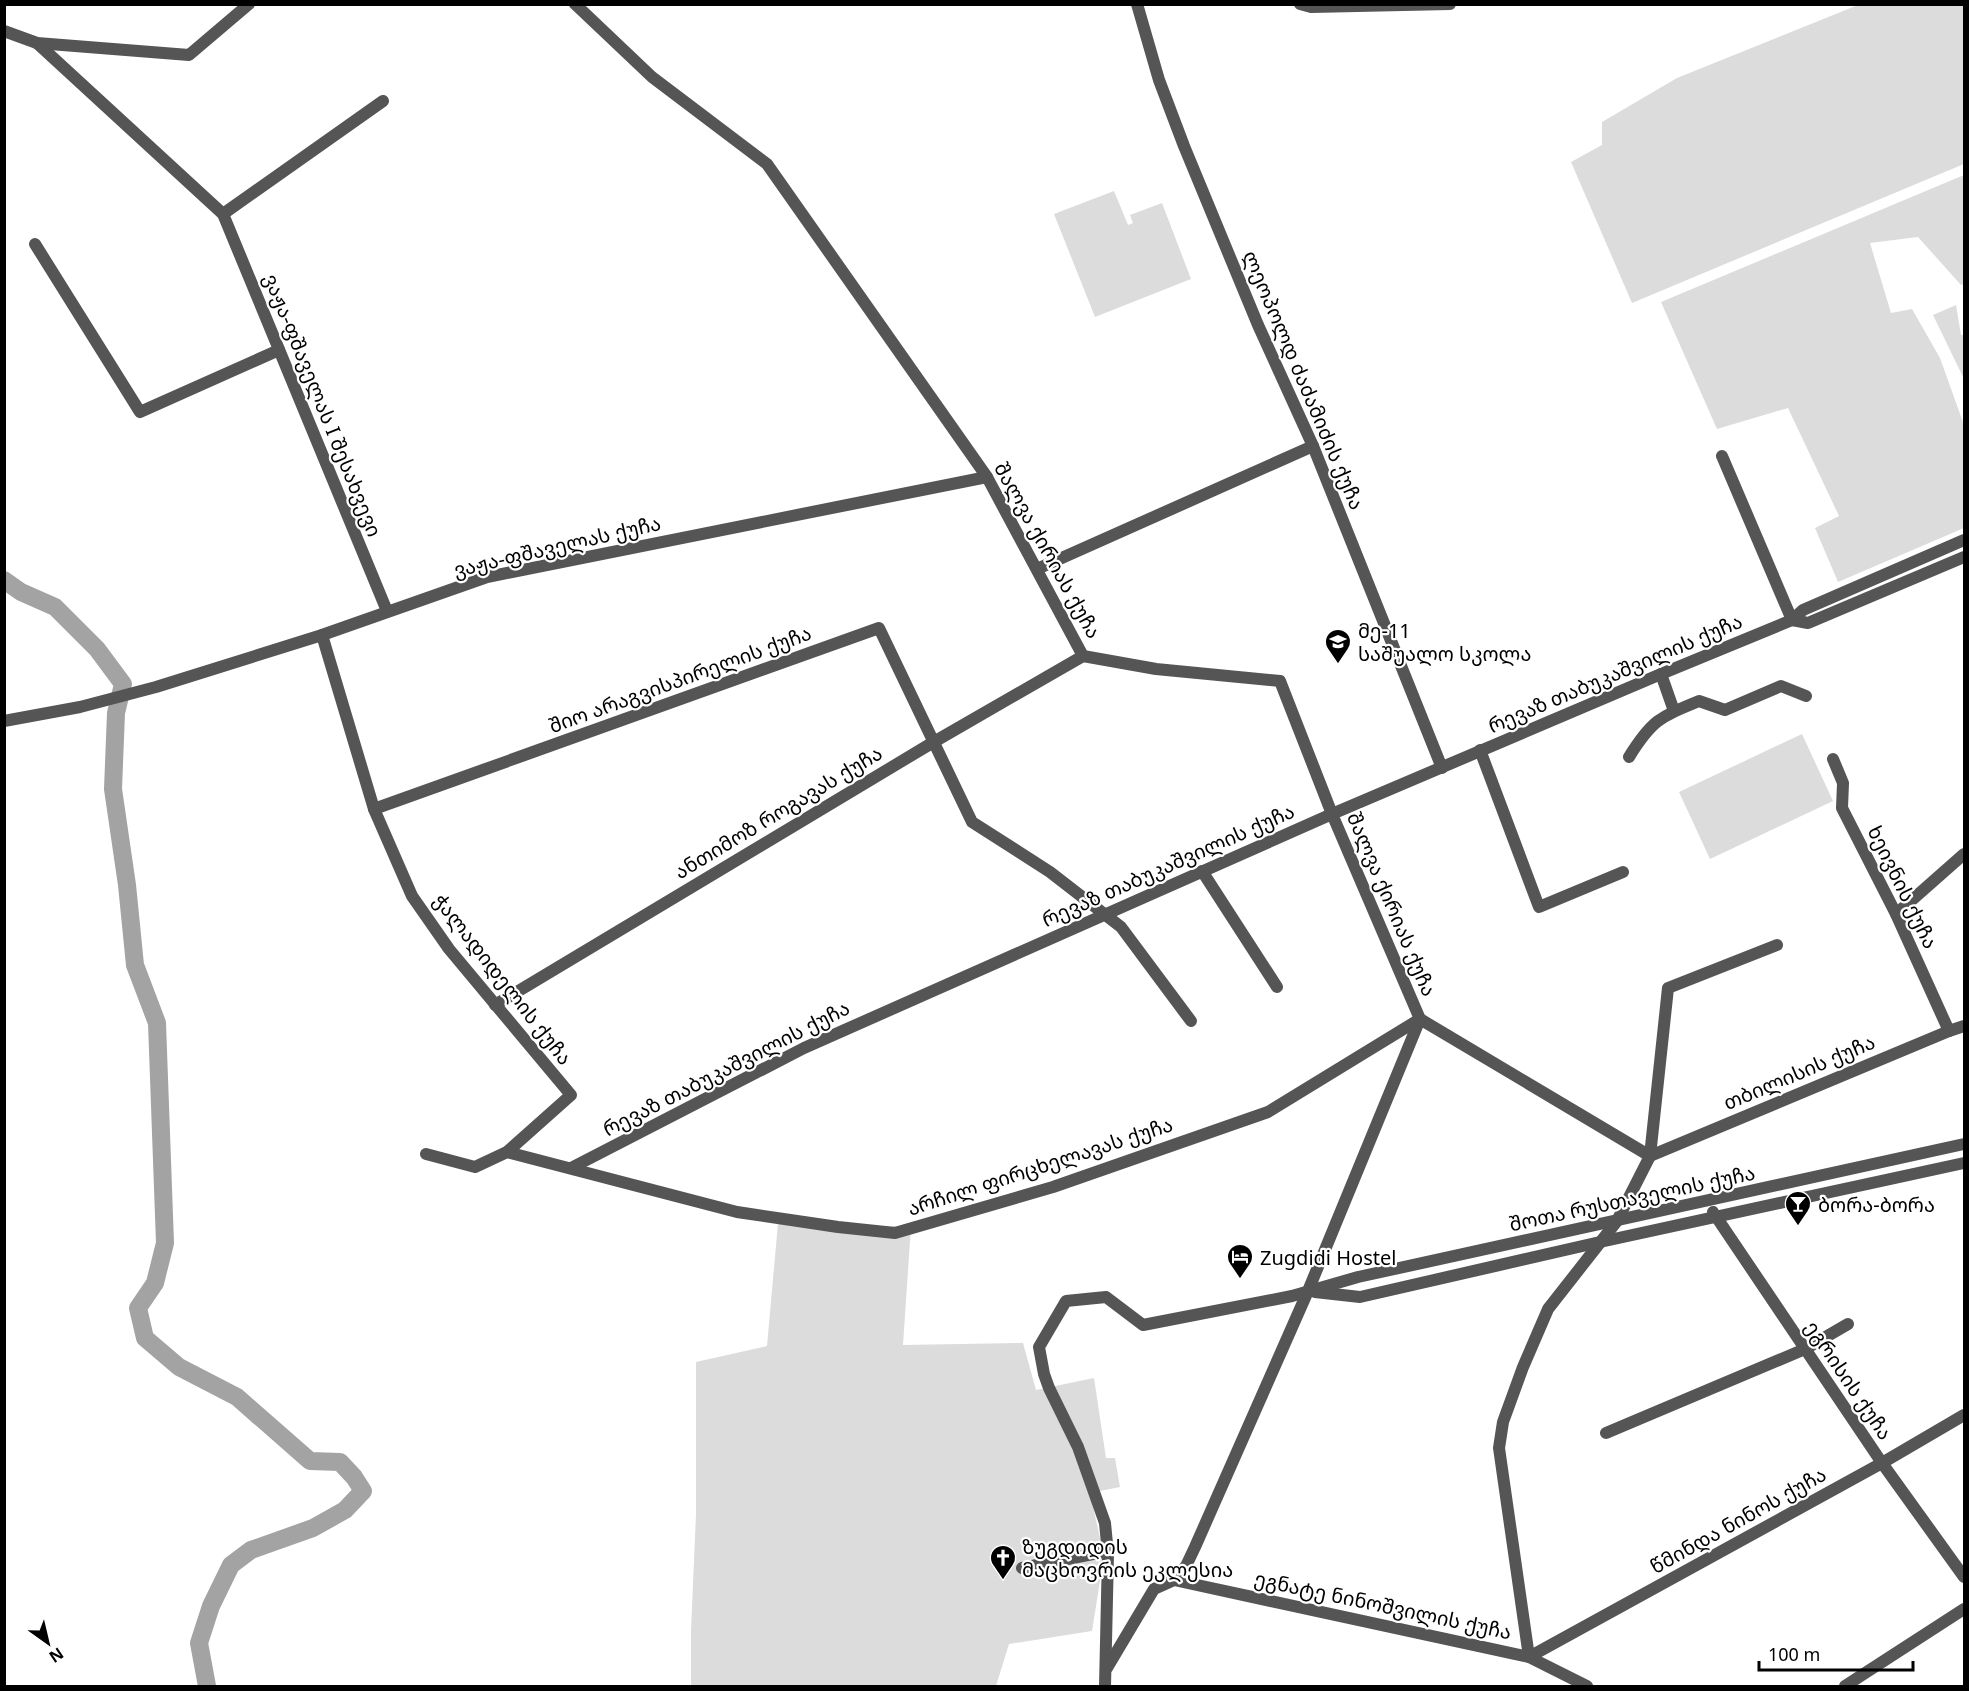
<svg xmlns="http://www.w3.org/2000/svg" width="1969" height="1691" font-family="'Noto Sans','Noto Sans Georgian',sans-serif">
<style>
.green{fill:#dcdcdc}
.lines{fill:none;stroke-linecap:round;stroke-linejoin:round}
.river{stroke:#a3a3a3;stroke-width:18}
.minor{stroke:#555;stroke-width:12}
.labels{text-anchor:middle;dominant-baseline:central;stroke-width:4.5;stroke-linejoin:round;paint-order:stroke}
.street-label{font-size:20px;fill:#000;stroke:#fff}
.poi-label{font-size:20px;fill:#000;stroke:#fff;text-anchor:start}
</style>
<rect width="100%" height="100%" fill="#fff"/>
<g class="green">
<path d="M1858,5H1964V164L1632,303L1571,162L1602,145V122L1677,78Z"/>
<path d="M1964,175V284L1961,285L1918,237L1870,243L1891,313L1912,309L1940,358L1964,425V528L1838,582L1815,528L1839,516L1788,408L1717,429L1661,302Z"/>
<path d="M1114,191L1128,225L1133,223L1130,215L1162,203L1191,279L1095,317L1054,214Z"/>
<path d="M1956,305L1961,335H1964L1963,377L1933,315Z"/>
<path d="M1802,734L1833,801L1710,859L1679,792Z"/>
<path d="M778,1223L843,1227L911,1226L903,1345L1023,1343L1036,1390L1094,1378L1106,1458H1115L1120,1487L1090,1493L1104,1556L1092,1631L1009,1644L996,1686H691V1631L696,1514V1362L767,1346Z"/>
</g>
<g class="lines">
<path class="river" d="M4,580L21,592L55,607L97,649L123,684L116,713L113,789L127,885L135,965L157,1023L165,1243L155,1283L138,1308L145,1338L179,1367L237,1397L310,1461L340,1462L354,1477L363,1491L345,1510L313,1528L251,1550L231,1565L211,1606L199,1643L207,1686"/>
<g class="minor">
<path d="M575,4L652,77L767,164L987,477L1083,656L1156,669L1280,681L1332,814L1420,1019L1650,1156"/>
<path d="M1137,4L1159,80L1184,146L1258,325L1313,446L1442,768"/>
<path d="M1300,4L1311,7L1450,4"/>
<path d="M4,31L37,43L189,55L249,4"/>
<path d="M37,43L223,214L387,611"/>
<path d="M223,214L383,101"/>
<path d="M35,244L140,412L279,350"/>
<path d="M1722,456L1792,620"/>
<path d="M1037,569L1313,446"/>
<path d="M1792,620L1808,623L1964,557"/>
<path d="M322,635L374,809L412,896L449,949L571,1095L507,1152L475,1167L426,1154"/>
<path d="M1661,674L1674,711"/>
<path d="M4,721L80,707L156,687L322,635L487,577L987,477"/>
<path d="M1480,750L1539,907L1623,872"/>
<path d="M1629,757C1652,720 1660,717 1699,701L1725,710L1781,686L1806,696"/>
<path d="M1833,759L1843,783L1842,808L1896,914L1949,1031"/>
<path d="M374,809L879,628L972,822L1050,872L1121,927L1191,1021"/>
<path d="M1202,871L1277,987"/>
<path d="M1896,914L1964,854"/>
<path d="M1777,945L1668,988L1650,1156L1617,1221L1548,1309L1523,1367L1503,1422L1499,1448L1529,1657L1882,1463L1964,1415"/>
<path d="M495,1005L932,743L1083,656"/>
<path d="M507,1152L737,1212L838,1227L895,1233L1053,1187L1268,1112L1420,1019"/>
<path d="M1650,1156L1949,1031L1964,1026"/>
<path d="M571,1168L804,1048L1332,814L1661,674L1792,620L1803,610L1964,540"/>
<path d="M1713,1212L1882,1463L1964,1577"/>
<path d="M1315,1292L1360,1297L1600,1242L1964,1163"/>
<path d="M1606,1433L1805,1349L1848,1324"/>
<path d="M1022,1568L1108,1551"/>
<path d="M1174,1580L1186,1566L1195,1547L1308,1291L1420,1019"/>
<path d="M1107,1668L1154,1589L1174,1580L1529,1657L1587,1686"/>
<path d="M1105,1686L1108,1554L1105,1523L1078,1447L1049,1388L1044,1374L1039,1347L1066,1301L1106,1297L1143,1325L1292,1296L1358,1277L1964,1144"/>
<path d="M1845,1686L1964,1609"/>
</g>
</g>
<defs>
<symbol id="school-pin" viewBox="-11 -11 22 30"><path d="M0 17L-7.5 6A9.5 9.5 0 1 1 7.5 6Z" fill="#000" stroke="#fff"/><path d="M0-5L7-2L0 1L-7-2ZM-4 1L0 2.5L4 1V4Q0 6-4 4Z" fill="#fff"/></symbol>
<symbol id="bar-pin" viewBox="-11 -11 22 30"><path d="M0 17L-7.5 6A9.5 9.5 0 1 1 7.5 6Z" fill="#000" stroke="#fff"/><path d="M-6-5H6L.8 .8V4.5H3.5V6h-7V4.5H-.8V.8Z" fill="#fff"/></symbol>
<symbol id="hotel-pin" viewBox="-11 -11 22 30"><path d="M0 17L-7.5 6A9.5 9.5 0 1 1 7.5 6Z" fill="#000" stroke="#fff"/><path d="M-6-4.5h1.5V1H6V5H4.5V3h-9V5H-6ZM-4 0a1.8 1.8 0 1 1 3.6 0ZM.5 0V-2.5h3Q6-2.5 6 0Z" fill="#fff"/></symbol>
<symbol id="church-pin" viewBox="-11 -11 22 30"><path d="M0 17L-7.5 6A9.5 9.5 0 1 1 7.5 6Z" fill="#000" stroke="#fff"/><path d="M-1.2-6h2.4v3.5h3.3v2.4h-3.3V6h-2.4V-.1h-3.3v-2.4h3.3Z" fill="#fff"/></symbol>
</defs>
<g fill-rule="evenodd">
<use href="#school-pin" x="1323" y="627" width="30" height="40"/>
<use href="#bar-pin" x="1783" y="1189" width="30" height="40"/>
<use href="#hotel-pin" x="1225" y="1242" width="30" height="40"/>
<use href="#church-pin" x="988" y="1543" width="30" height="40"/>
</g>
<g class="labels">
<g class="street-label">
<text transform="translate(1304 380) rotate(67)">ლეოპოლდ ძაძამიძის ქუჩა</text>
<text transform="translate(323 405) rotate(68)">ვაჟა-ფშაველას I შესახვევი</text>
<text transform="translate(557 546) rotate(-13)">ვაჟა-ფშაველას ქუჩა</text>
<text transform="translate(1048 550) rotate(61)">შალვა ქირიას ქუჩა</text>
<text transform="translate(1615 673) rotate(-23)">რევაზ თაბუკაშვილის ქუჩა</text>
<text transform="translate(680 679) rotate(-20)">შიო არაგვისპირელის ქუჩა</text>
<text transform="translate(778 812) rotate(-31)">ანთიმოზ როგავას ქუჩა</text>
<text transform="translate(1168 865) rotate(-24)">რევაზ თაბუკაშვილის ქუჩა</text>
<text transform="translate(1903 887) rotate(64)">ხეივნის ქუჩა</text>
<text transform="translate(1392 904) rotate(67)">შალვა ქირიას ქუჩა</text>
<text transform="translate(503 979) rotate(52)">ჭალადიდელის ქუჩა</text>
<text transform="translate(726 1068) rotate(-27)">რევაზ თაბუკაშვილის ქუჩა</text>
<text transform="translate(1799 1072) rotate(-23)">თბილისის ქუჩა</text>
<text transform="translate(1040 1166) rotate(-18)">არჩილ ფირცხელავას ქუჩა</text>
<text transform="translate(1632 1198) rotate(-12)">შოთა რუსთაველის ქუჩა</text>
<text transform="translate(1849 1380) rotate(56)">ეგრისის ქუჩა</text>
<text transform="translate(1738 1520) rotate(-29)">წმინდა ნინოს ქუჩა</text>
<text transform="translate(1383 1605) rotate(12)">ეგნატე ნინოშვილის ქუჩა</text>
</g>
<g class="poi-label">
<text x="1358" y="630">მე-11<tspan x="1358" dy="23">საშუალო სკოლა</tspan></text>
<text x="1818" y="1204">ბორა-ბორა</text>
<text x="1260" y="1257">Zugdidi Hostel</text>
<text x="1022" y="1546">ზუგდიდის<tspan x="1022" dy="23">მაცხოვრის ეკლესია</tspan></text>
</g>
</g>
<rect width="1969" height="1691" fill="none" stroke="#000000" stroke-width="12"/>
<g transform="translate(48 1643) rotate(146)" stroke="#ffffff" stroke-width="4.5" paint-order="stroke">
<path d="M0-4.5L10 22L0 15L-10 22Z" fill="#000000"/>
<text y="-9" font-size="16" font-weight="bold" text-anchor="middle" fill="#000000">N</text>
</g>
<path d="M1759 1661v9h154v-9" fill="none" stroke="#000000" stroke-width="3"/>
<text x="1768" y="1661" font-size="18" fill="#000000" stroke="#ffffff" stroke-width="4.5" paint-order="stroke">100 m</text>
</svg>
